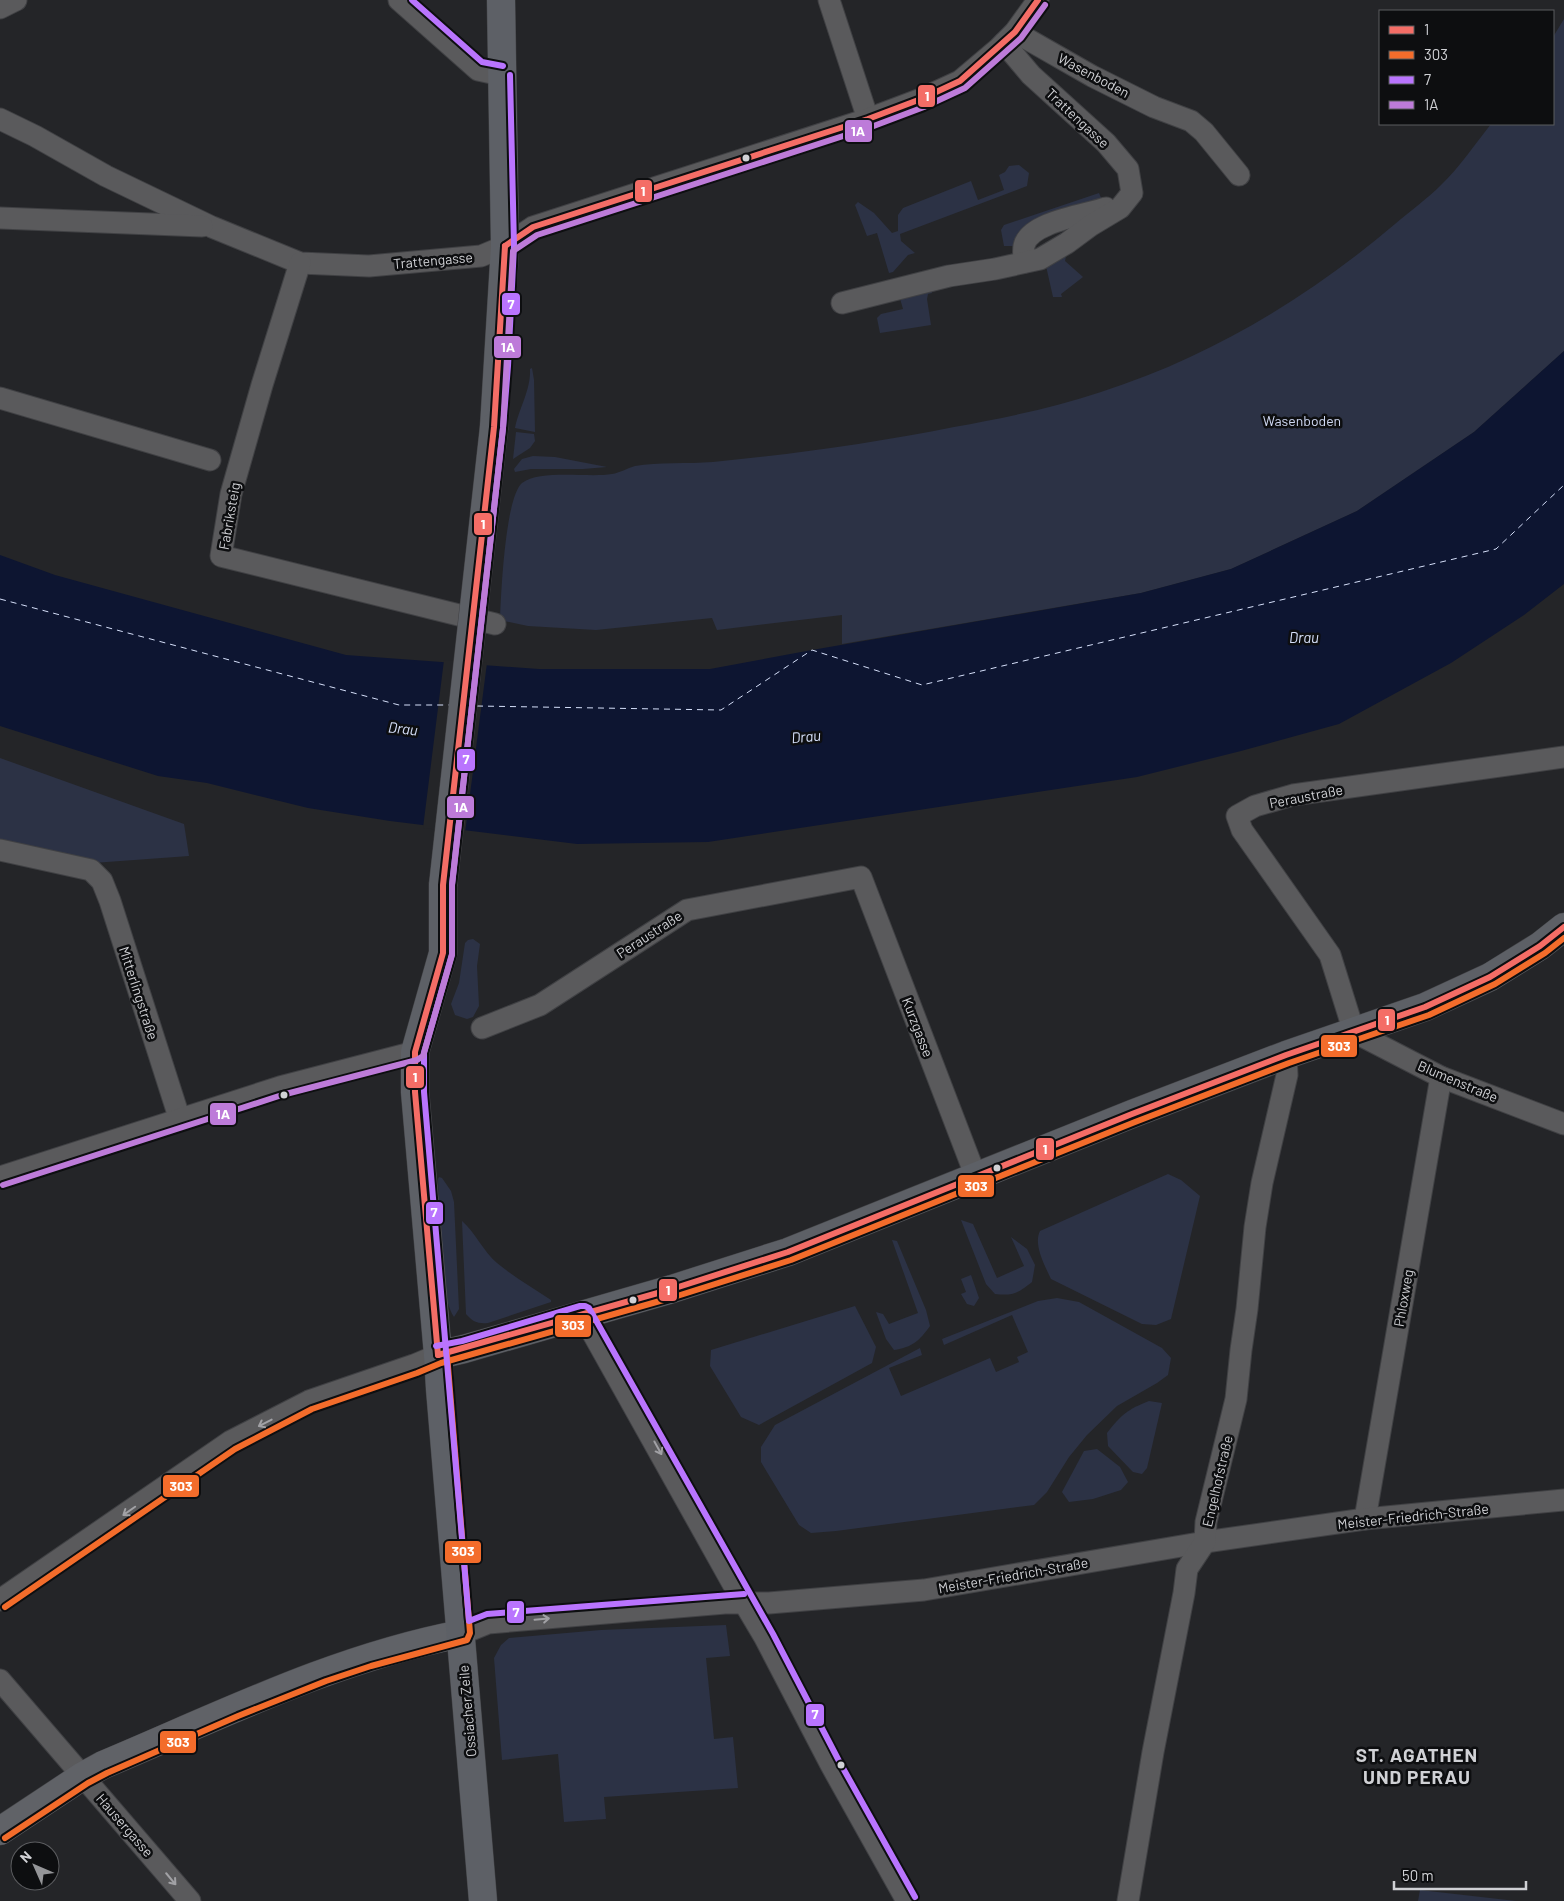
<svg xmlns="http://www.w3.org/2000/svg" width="1564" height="1901" font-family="Barlow,sans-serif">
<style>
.green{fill:#2c3245}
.water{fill:#0d1531}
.pier{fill:#242528}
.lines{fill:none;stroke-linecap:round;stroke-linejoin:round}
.ferry{stroke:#d6e0fa;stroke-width:1;stroke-dasharray:6 5;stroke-linecap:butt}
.minor-casing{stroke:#404144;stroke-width:23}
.secondary-casing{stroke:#404144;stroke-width:29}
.primary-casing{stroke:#404144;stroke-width:29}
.minor{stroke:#5a5a5c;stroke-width:21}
.secondary{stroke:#606267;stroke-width:28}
.primary{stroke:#5d6066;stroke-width:28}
.primary-bridge-casing{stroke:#404144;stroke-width:29;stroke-linecap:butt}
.primary-bridge{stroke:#5d6066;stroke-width:28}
.bus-1-casing{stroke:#0d0e10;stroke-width:10}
.bus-2-casing{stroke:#0d0e10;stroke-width:10}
.bus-3-casing{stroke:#0d0e10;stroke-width:10}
.bus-4-casing{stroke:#0d0e10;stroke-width:10}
.bus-1{stroke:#f46d66;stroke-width:6}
.bus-2{stroke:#f36c2b;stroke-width:6}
.bus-3{stroke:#b974fe;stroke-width:6}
.bus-4{stroke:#bd7bd9;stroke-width:6}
.oneway{stroke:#a1a1a5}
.bus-dot{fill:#d0d1d5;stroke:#0d0e10;stroke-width:2}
.labels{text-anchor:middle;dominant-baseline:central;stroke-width:5;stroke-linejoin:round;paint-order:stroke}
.street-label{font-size:14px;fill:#d0d1d5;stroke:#0d0e10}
.park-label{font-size:14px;fill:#d1daf4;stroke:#0d0e10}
.water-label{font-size:15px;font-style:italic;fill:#d6e0fa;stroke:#0d0e10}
.district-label{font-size:19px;font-weight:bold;letter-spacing:1px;fill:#d0d1d5;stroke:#0d0e10}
.line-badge{stroke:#0d0e10;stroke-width:2}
.badge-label{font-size:14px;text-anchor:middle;font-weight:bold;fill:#fff}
</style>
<rect width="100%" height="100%" fill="#242528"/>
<g class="green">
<path d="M1564,19V351L1474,432L1357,511L1231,569L1141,593L842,644V615L717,630L712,618L596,630L528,626L500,620C501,595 505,498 522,483C540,469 589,478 612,474C620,473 627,468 635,466C658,462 688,464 713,462C794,454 874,443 954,427C1003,418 1054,408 1101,392C1210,357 1308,298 1395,224C1410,211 1427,199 1441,185C1460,167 1475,144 1491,124H1553V37Z"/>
<path d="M1019,165L1029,173L1027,186L900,234L901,241L915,253L908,255L893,272L889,273L877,233L867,236L855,205L858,202L874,213L892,233L898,231V215L903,208L971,181L978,200L1004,190L999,175L1005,172L1009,166Z"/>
<path d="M1099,193L1102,200L1023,229L1013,246H1004L1001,230L1004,225Z"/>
<path d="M1066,256L1065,261L1083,277L1061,294L1062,297H1053L1046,266Z"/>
<path d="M931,289L932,293L928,294L927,299L931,325L880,333L877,318L881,314L903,309L899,295Z"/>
<path d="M532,368L534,380L535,432L515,428C519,408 531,390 530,369Z"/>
<path d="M516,432L534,434L535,441L530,448L513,459Z"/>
<path d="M533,456L555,457L607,467L583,469H531L515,472L514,469L522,459Z"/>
<path d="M0,758L184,824L189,856L93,863L0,846Z"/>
<path d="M473,939L480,944L477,966L479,1006L473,1017L467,1019L455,1015L451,1004L459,983L465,943L468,940Z"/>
<path d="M1168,1174L1181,1180L1200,1196L1171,1319L1156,1325L1142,1324L1051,1279C1045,1266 1033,1245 1040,1231Z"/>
<path d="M439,1177L442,1178L451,1191L454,1202L459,1309L454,1317C439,1297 439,1208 438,1179Z"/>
<path d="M961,1220L973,1224L997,1278L1024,1266L1011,1237L1027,1249L1035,1265L1032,1282C1018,1293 1014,1296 995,1294L986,1284Z"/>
<path d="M462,1221C475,1232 483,1251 497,1263C514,1277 533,1288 551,1300V1302L488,1323C478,1324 473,1322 466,1314Z"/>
<path d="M892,1240L897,1241L926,1310L930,1326C919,1341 913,1347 894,1350L886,1339L876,1312L883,1314L889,1324L918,1313Z"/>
<path d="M971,1275L979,1298L974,1306L967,1304L961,1294L966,1292L961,1279Z"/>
<path d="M1057,1298L1079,1302L1162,1348L1171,1358L1168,1375L1157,1383L1117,1406L1087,1435L1069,1457L1047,1492L1034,1505L836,1531L811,1533L799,1525L761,1462V1447L775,1425L920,1348L922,1355L889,1368L901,1396L990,1358L996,1372L1019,1362L1017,1357L1028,1352L1012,1315L944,1345L942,1339L1038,1301Z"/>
<path d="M855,1306L876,1347L872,1363L759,1425L741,1417L710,1366L711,1350Z"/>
<path d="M1149,1401L1162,1403L1147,1468L1142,1474L1133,1472L1108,1446L1107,1433C1121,1415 1128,1409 1149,1401Z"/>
<path d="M1097,1449L1120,1467L1128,1482L1121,1490L1093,1499L1069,1502L1062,1492L1084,1451Z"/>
<path d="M726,1625L730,1656L706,1658L714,1739L733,1737L738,1788L604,1797L606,1819L564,1822L558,1754L502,1760L494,1658L501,1645L509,1638L601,1630Z"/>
<path d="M1420,1890L1516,1901H1418Z"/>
</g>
<path class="water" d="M1564,351V584L1524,615L1451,663L1339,724L1241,751L1137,777L708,842L577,844L390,821L308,808L207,783L158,776L0,726V555L55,575L346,655L539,669H710L812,650L1141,593L1231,569L1357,511L1474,432Z"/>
<path class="pier" d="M444,660L487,663L465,833L423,828Z"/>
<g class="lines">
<g class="ferry">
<path d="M0,599L399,705H451"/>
<path d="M477,706L721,710L812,650L922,685L1496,549L1564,485"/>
</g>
<defs>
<g id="minor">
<path d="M399,0L478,70L501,75"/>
<path d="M829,0L868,119"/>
<path d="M0,8L16,0"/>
<path d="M1015,32L1092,76L1154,107L1191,121L1204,132L1239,175"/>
<path d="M0,119L35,136L106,176L212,227L300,263L369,266L481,256L505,246L533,227L868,119L921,99L960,81L999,48L1015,32L1038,0"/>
<path d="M0,218L202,226"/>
<path d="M1024,262C1024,257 1023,251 1024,246C1029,222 1085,215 1106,208"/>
<path d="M300,263L262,385L231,494L221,556L495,624"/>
<path d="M842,303L949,276L995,269L1040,259L1067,243L1090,226L1120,208L1132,193L1128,169L1106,143L1031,75L1004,43"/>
<path d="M0,398L210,460"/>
<path d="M1564,757L1293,795L1255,806L1237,816L1242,830L1330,955L1354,1032L1441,1077L1564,1124"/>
<path d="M0,850L91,870L102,881L110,901L180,1120"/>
<path d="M482,1028L540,1005L687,910L861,877L976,1177"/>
<path d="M0,1177L280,1087L415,1052"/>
<path d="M582,1314L733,1584L765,1638L831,1765L907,1901"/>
<path d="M1365,1519L1441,1077"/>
<path d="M0,1600L231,1441L309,1401L414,1365L438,1355"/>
<path d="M461,1634L488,1623L725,1603H769L924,1590L1205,1542L1365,1519L1564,1500"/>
<path d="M0,1680L190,1901"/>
<path d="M1128,1901L1153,1752L1184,1593L1187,1569L1205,1542L1206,1522L1236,1399L1241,1350L1247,1309L1255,1227L1262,1183L1287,1075L1286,1055"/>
</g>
<path id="secondary" d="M0,1831L83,1776L103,1765C220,1716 335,1658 461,1634"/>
<g id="primary">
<path d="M494,427L505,246L501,0"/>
<path d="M443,885V953L415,1052V1092L438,1355L440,1389L483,1901"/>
<path d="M438,1355L464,1349L672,1289L788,1252L1132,1114L1286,1055L1425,1007L1490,977L1540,946L1564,927"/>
</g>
</defs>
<use href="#minor" class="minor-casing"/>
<use href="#secondary" class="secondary-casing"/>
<use href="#primary" class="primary-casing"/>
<use href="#minor" class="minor"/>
<use href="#secondary" class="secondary"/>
<use href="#primary" class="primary"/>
<defs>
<path id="primary-bridge" d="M443,885L494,427"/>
</defs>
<use href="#primary-bridge" class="primary-bridge-casing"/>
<use href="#primary-bridge" class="primary-bridge"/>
<defs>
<g id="bus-1">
<path d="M505,246L533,227L868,119L921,99L960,81L1015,32L1038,0"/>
<path d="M438,1355L672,1289L788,1252L1132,1114L1286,1055L1425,1007L1490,977L1540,946L1564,927"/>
<path d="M438,1355L415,1092V1052L443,953V885L494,427L505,246"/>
</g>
<g id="bus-2">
<path d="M5,1607L235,1449L312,1409L417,1373L441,1363L674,1297L791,1260L1135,1122L1289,1063L1429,1015L1495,984L1545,953L1564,938"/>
<path d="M5,1838L88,1783L107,1773L238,1716L326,1681L371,1666L467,1640L470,1633L447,1354"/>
</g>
<g id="bus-3">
<path d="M412,0L482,62L503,66"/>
<path d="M510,75L514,246L508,366L503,428L452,885V954L424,1053V1092L469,1621L487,1614L744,1594"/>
<path d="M436,1346L462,1341L580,1306H585L589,1308L773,1634L839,1761L915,1897"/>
</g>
<path id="bus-4" d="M3,1185L282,1095L417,1060L423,1056L452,955V885L503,428L513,251L537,235L871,127L924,107L965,88L1021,38L1045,5"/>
</defs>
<use href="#bus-1" class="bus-1-casing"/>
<use href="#bus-2" class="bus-2-casing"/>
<use href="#bus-3" class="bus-3-casing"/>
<use href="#bus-4" class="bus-4-casing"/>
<use href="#bus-1" class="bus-1"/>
<use href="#bus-2" class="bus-2"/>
<use href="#bus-3" class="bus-3"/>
<use href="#bus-4" class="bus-4"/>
</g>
<defs><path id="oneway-shaft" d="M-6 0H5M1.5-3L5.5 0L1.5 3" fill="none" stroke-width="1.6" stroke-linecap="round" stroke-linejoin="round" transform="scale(1.25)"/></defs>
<g class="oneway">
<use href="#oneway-shaft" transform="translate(265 1423) rotate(153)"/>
<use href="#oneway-shaft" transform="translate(658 1448) rotate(61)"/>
<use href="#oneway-shaft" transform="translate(129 1511) rotate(145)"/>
<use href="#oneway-shaft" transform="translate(542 1619) rotate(-5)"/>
<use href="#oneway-shaft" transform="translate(171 1879) rotate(50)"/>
</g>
<g class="bus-dot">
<circle cx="746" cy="158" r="4.5"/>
<circle cx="284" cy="1095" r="4.5"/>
<circle cx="997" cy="1168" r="4.5"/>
<circle cx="633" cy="1300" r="4.5"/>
<circle cx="841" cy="1765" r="4.5"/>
</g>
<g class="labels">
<g class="street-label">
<text transform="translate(1094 75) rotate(28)">Wasenboden</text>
<text transform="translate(1078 118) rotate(43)">Trattengasse</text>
<text transform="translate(433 260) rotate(-5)">Trattengasse</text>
<text transform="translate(229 516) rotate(-80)">Fabriksteig</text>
<text transform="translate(1306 796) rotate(-11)">Peraustraße</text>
<text transform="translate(649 934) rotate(-33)">Peraustraße</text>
<text transform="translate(139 993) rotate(72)">Mitterlingstraße</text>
<text transform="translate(918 1027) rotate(69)">Kurzgasse</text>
<text transform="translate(1458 1081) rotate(23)">Blumenstraße</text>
<text transform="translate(1403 1298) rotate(-80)">Phloxweg</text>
<text transform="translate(1217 1481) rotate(-77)">Engelhofstraße</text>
<text transform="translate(1413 1516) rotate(-6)">Meister-Friedrich-Straße</text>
<text transform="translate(1013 1575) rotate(-10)">Meister-Friedrich-Straße</text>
<text transform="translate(467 1711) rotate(-95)">Ossiacher Zeile</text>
<text transform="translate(125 1825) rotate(49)">Hausergasse</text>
</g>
<g class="park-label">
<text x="1302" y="420">Wasenboden</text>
</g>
<g class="water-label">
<text x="1304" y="637">Drau</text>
<text transform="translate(403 728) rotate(7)">Drau</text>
<text transform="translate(806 736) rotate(-5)">Drau</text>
</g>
<g class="district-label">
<text x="1417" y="1754">ST. AGATHEN<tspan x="1417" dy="22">UND PERAU</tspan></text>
</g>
</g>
<g class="line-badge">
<rect x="917" y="84" width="19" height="24" rx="5" fill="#f46d66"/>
<rect x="844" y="119" width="29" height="24" rx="5" fill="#bd7bd9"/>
<rect x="634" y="179" width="19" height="24" rx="5" fill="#f46d66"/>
<rect x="501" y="292" width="20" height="24" rx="5" fill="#b974fe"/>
<rect x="493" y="335" width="29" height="24" rx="5" fill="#bd7bd9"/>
<rect x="473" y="512" width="20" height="24" rx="5" fill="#f46d66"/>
<rect x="456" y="748" width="20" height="24" rx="5" fill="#b974fe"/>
<rect x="446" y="795" width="29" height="24" rx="5" fill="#bd7bd9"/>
<rect x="1377" y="1008" width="19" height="24" rx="5" fill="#f46d66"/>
<rect x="1320" y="1034" width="38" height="24" rx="5" fill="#f36c2b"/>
<rect x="405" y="1065" width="20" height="24" rx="5" fill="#f46d66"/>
<rect x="209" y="1102" width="28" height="24" rx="5" fill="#bd7bd9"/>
<rect x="1035" y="1137" width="20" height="24" rx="5" fill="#f46d66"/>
<rect x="957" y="1174" width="38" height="24" rx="5" fill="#f36c2b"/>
<rect x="425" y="1201" width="19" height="24" rx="5" fill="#b974fe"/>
<rect x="658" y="1278" width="20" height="24" rx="5" fill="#f46d66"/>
<rect x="554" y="1314" width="38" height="24" rx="5" fill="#f36c2b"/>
<rect x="162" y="1474" width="38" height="24" rx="5" fill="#f36c2b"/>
<rect x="444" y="1540" width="38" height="24" rx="5" fill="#f36c2b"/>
<rect x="506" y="1600" width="19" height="24" rx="5" fill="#b974fe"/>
<rect x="805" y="1703" width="20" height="24" rx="5" fill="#b974fe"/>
<rect x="159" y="1730" width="38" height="24" rx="5" fill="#f36c2b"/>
</g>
<g class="badge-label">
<text x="927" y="101">1</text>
<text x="858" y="136">1A</text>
<text x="643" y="196">1</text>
<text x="511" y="309">7</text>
<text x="508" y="352">1A</text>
<text x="483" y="529">1</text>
<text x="466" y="764">7</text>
<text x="461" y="812">1A</text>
<text x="1387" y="1025">1</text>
<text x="1339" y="1051">303</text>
<text x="415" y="1082">1</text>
<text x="223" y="1119">1A</text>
<text x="1045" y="1154">1</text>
<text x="976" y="1191">303</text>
<text x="434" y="1217">7</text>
<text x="668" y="1295">1</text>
<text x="573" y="1330">303</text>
<text x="181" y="1491">303</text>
<text x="463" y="1556">303</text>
<text x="516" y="1617">7</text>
<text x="815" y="1719">7</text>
<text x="178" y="1747">303</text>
</g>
<rect x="1379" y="10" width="175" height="115" fill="#0d0e10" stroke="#5b5c5f"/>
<rect x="1389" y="26" width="25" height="8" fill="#f46d66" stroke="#5b5c5f"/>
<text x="1424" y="35" font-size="15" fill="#d0d1d5">1</text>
<rect x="1389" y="51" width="25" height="8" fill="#f36c2b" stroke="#5b5c5f"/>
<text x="1424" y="60" font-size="15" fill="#d0d1d5">303</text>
<rect x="1389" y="76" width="25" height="8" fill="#b974fe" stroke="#5b5c5f"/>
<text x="1424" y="85" font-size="15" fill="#d0d1d5">7</text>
<rect x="1389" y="101" width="25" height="8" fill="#bd7bd9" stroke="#5b5c5f"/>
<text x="1424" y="110" font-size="15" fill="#d0d1d5">1A</text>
<g transform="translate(35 1866) rotate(315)"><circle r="24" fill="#0d0e10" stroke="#5b5c5f"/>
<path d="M0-4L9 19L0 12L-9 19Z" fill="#949598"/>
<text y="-8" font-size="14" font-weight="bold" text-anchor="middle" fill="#d0d1d5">N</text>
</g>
<path d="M1394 1881v8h132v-8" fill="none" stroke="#d0d1d5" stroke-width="2.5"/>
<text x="1402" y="1881" font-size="15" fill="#d0d1d5" stroke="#0d0e10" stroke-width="4" paint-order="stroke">50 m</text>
</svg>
